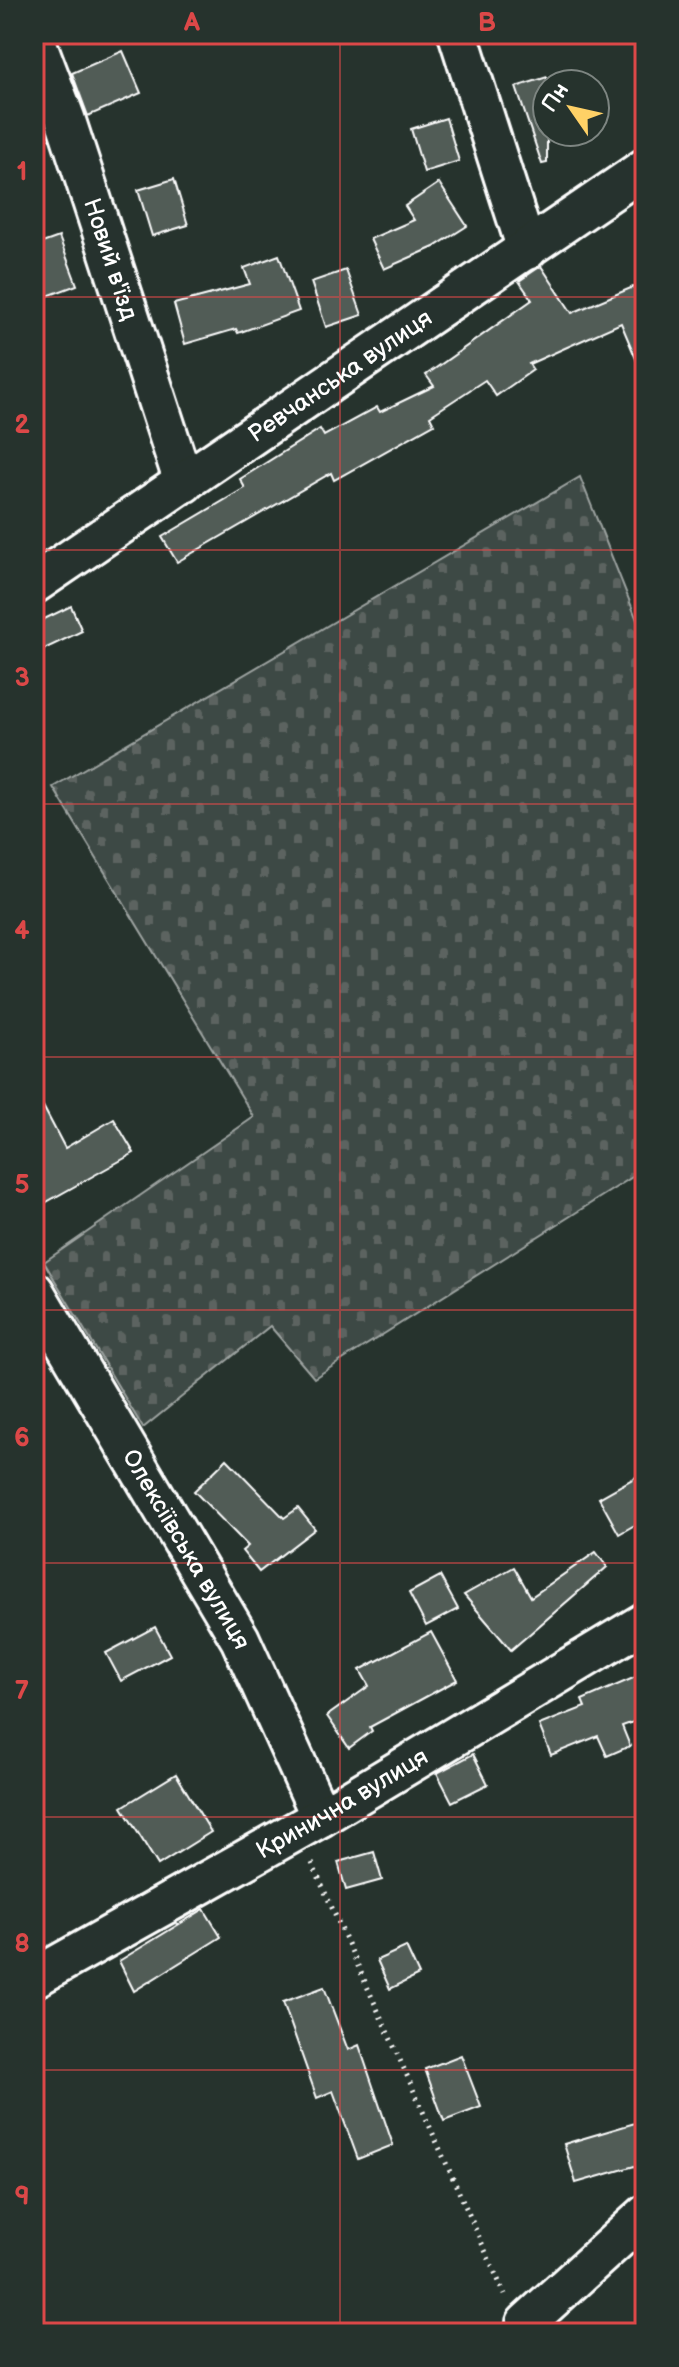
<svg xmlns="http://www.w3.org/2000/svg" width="679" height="2367" font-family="'Balsamiq Sans',sans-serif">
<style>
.cemetery{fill:url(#cemetery-stones);stroke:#9ea4a2;stroke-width:2}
.building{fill:#515c57;stroke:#fff;stroke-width:2}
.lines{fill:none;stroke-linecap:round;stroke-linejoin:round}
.minor-casing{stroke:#fff;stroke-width:44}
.path{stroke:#fff;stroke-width:5;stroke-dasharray:2 6;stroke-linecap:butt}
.minor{stroke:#26332d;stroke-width:38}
.grid{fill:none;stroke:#dc4848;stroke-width:2;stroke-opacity:0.55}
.labels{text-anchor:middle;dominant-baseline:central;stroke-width:6;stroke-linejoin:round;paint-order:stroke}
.street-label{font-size:24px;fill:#fff;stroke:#26332d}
.neatline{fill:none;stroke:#dc4848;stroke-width:3}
.grid-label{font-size:26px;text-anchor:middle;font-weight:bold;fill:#dc4848}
</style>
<defs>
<pattern id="cemetery-stones" width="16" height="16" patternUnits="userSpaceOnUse" patternTransform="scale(2)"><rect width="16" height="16" fill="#3e4944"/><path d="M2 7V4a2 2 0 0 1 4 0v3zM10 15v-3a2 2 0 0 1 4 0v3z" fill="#5b6460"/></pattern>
</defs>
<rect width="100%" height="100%" fill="#26332d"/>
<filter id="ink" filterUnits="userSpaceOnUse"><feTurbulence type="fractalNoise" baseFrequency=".0125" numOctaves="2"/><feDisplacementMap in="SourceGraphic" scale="16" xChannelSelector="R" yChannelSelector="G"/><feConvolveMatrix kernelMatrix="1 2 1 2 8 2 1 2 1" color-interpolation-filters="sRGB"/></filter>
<g filter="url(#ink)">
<path class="cemetery" d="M580,477L645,640V1169L314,1378L270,1326L143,1428L44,1262L254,1117L53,787Z"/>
<g class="building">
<path d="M123,51L141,93L88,116L72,73Z"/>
<path d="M547,77V163L542,164L516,87Z"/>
<path d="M446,118L459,161L424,172L411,129Z"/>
<path d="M174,179L188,225L152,236L138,190Z"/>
<path d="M439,183L467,226L434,247L384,269L370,239L414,220L405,206Z"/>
<path d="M59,237L77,285L34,301V246Z"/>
<path d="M279,255L299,311L238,333L236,329L185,344L174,304L250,284L244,268Z"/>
<path d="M541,266L572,313L645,282V380L621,323L529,364L533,370L496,396L485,380L430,416L434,424L334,480L331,473L177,562L162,537L245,488L240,479L320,429L324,436L377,407L380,412L434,386L426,375L532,300L519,281Z"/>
<path d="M346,270L362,315L326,327L311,282Z"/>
<path d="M71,606L82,631L34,654V624Z"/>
<path d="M34,1089L65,1148L114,1119L134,1153L34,1209Z"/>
<path d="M227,1459L284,1518L298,1508L315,1529L259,1572L242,1551L248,1546L194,1491Z"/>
<path d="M645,1472V1519L619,1534L599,1498Z"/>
<path d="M596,1552L607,1567L511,1650L464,1595L514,1567L531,1597Z"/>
<path d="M440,1576L458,1609L426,1626L409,1593Z"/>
<path d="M155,1627L170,1655L121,1681L106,1653Z"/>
<path d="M431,1632L457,1680L370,1727L372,1731L349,1748L327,1716L369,1686L360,1670Z"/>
<path d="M645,1673V1718L622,1726L630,1746L607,1756L598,1736L551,1755L539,1725L585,1707L582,1700Z"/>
<path d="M473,1754L488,1784L452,1802L437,1773Z"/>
<path d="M176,1774L211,1832L158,1865L122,1807Z"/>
<path d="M374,1852L382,1880L346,1890L338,1862Z"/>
<path d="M204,1909L221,1937L134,1991L119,1961Z"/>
<path d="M406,1947L419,1975L390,1989L377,1960Z"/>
<path d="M324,1987L348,2050L359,2045L393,2145L358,2159L333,2091L317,2098L283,2002Z"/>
<path d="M461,2055L481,2107L444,2121L425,2069Z"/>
<path d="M645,2120V2163L576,2183L564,2144Z"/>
</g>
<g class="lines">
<defs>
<g id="minor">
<path d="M458,34L527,250"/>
<path id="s1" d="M34,36L65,118L184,483"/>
<path id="s2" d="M34,584L645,168"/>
<path id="s3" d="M34,1291L240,1639L321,1817"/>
<path id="s4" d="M34,1978L321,1817L645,1622"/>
<path d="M526,2323L645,2215"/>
</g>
</defs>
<use href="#minor" class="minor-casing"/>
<path class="path" d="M312,1863L505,2295"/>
<use href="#minor" class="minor"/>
</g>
</g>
<path class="grid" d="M340,34V2333M34,297H645M34,550H645M34,804H645M34,1057H645M34,1310H645M34,1563H645M34,1817H645M34,2070H645"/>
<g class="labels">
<g class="street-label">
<text stroke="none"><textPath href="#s1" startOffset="236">Новий в'їзд</textPath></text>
<text stroke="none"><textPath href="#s2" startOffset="370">Ревчанська вулиця</textPath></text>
<text stroke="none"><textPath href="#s3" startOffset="300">Олексіївська вулиця</textPath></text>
<text stroke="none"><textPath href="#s4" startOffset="354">Кринична вулиця</textPath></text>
</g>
</g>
<rect width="679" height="2367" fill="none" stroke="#26332d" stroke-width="88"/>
<g transform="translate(571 108) rotate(304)"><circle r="38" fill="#26332d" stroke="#7d8581" stroke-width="2"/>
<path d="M0-6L14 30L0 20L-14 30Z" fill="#ffd166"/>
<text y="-12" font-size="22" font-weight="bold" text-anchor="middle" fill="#ffffff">Пн</text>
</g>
<rect x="44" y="44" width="591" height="2279" class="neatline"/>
<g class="grid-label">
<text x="192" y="31">A</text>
<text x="487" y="31">B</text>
<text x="22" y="180">1</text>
<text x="22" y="433">2</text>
<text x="22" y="686">3</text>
<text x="22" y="939">4</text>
<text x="22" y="1193">5</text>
<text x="22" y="1446">6</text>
<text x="22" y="1699">7</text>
<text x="22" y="1952">8</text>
<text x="22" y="2205">9</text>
</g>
</svg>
